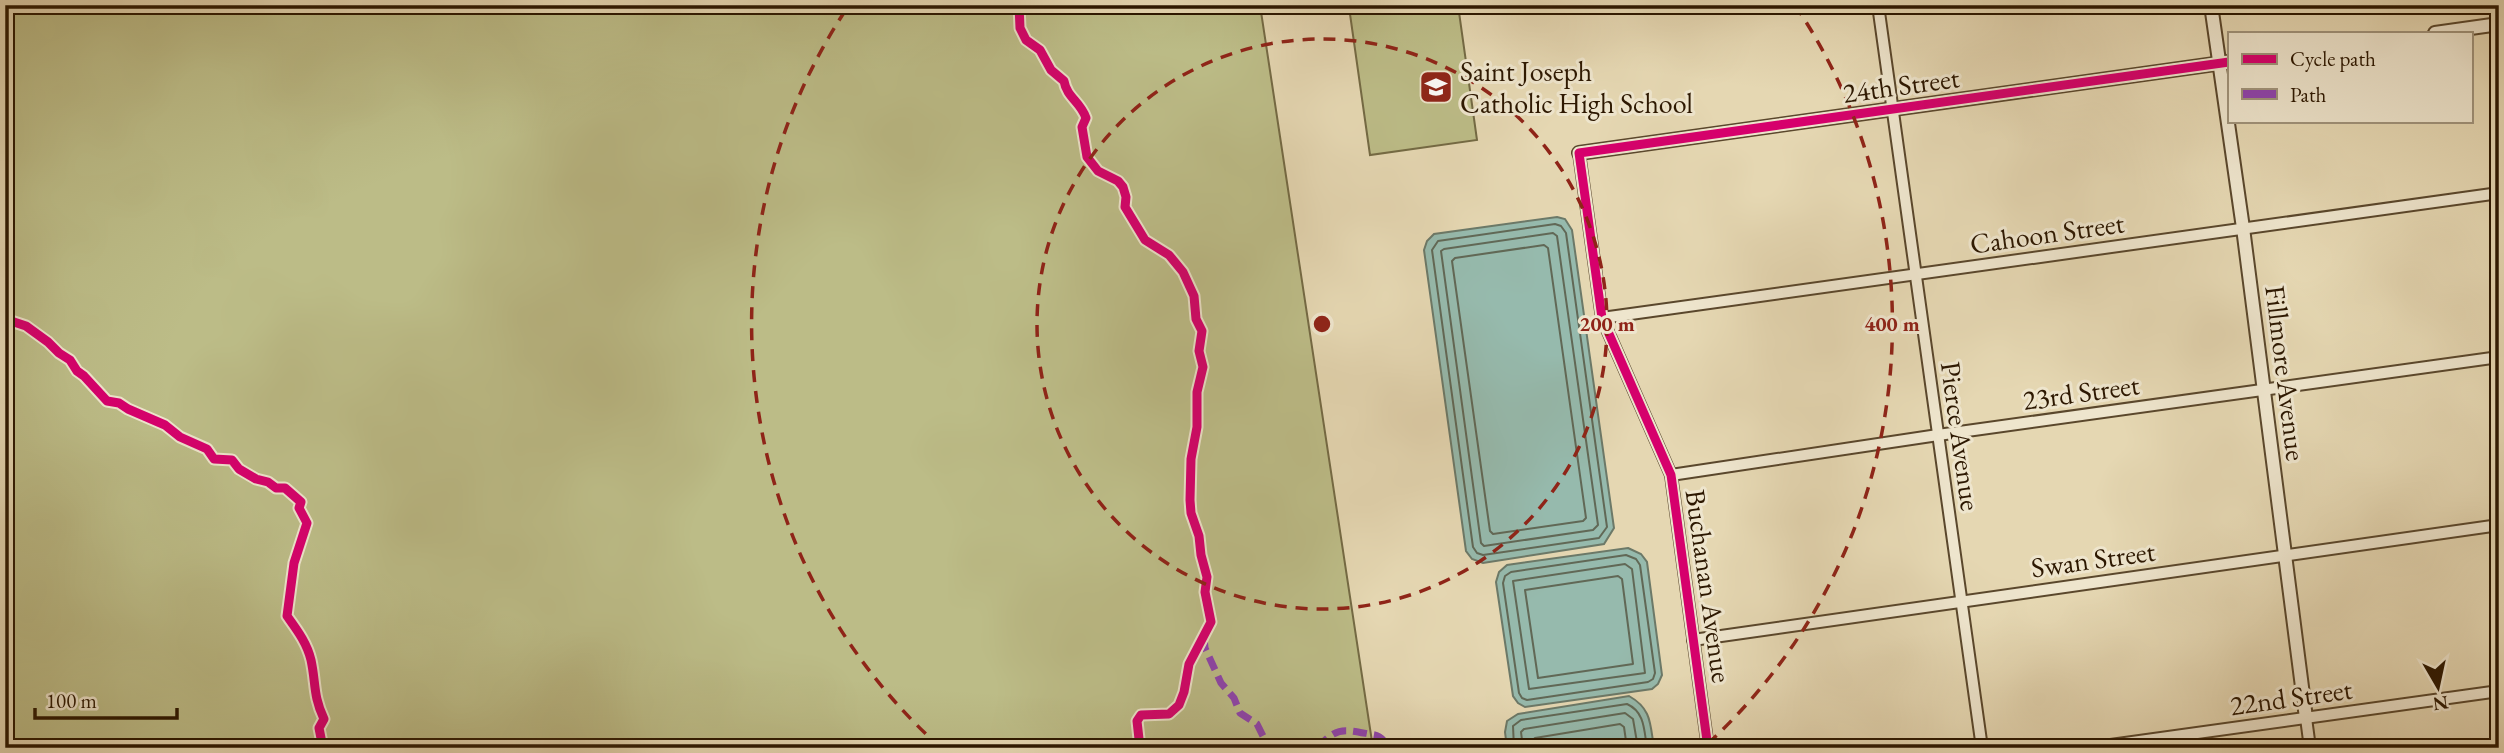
<svg xmlns="http://www.w3.org/2000/svg" width="2504" height="753" font-family="'EB Garamond',serif">
<style>
.green{fill:#bcbc87;stroke:#746a44;stroke-width:2}
.water{fill:#96baad;stroke:#6c7968;stroke-width:2}
.lines{fill:none;stroke-linecap:round;stroke-linejoin:round}
.shore{stroke:#616856;stroke-width:2}
.minor-casing{stroke:#5a472c;stroke-width:14}
.tertiary-casing{stroke:#5a472c;stroke-width:16}
.minor{stroke:#eee5cd;stroke-width:10}
.tertiary{stroke:#eee5cd;stroke-width:12}
.quiet{stroke:#8e44ad;stroke-width:7;stroke-dasharray:14 7;stroke-linecap:butt}
.cycleway-casing{stroke:#eee5cd;stroke-width:13}
.cycleway{stroke:#d6006c;stroke-width:9}
.ring{fill:none;stroke:#8f2418;stroke-width:3.5;stroke-dasharray:12 9}
.labels{text-anchor:middle;dominant-baseline:central;stroke-width:6;stroke-linejoin:round;paint-order:stroke}
.poi-label{font-size:28px;fill:#2c1700;stroke:#eee5cd;text-anchor:start}
.street-label{font-size:28px;fill:#2c1700;stroke:#eee5cd}
.centre{fill:#8f2418;stroke:#eee5cd;stroke-width:3.5}
.ring-label{font-size:21px;text-anchor:middle;font-weight:bold;fill:#8f2418;stroke:#eee5cd;stroke-width:6;stroke-linejoin:round;paint-order:stroke}
</style>
<rect width="100%" height="100%" fill="#e5d7b2"/>
<filter id="stains"><feTurbulence type="fractalNoise" baseFrequency=".00286" numOctaves="4"/><feColorMatrix values="0 0 0 0 .2 0 0 0 0 .09 0 0 0 0 .02 0 0 0 .5 -.17"/></filter>
<radialGradient id="worn" r=".72"><stop offset=".6" stop-color="#630" stop-opacity="0"/><stop offset="1" stop-color="#630" stop-opacity=".3"/></radialGradient>
<g class="green">
<path d="M5,5H1260L1373,748H5Z"/>
<path d="M1361,5H1458L1477,140L1370,155L1349,7Z"/>
</g>
<g class="water">
<path d="M1557,217L1565,219L1572,230L1614,528L1604,544L1483,563L1472,559L1466,551L1424,250L1427,241L1434,234Z"/>
<path d="M1628,548L1641,554L1647,562L1662,675L1658,684L1652,689L1525,707L1518,703L1513,696L1496,582L1499,572L1507,565Z"/>
<path d="M1629,696C1652,709 1650,724 1654,748H1507L1505,732L1507,721L1518,714Z"/>
</g>
<g class="lines">
<g class="shore">
<path d="M1555,224L1561,226L1566,233L1607,527L1599,538L1483,555L1477,553L1473,547L1432,250L1438,241Z"/>
<path d="M1553,233L1557,236L1598,525L1593,530L1484,546L1481,543L1441,251L1444,249Z"/>
<path d="M1544,245L1548,248L1586,518L1583,521L1493,534L1490,531L1452,261L1455,258Z"/>
<path d="M1626,555L1636,559L1640,565L1655,673L1653,679L1648,682L1527,700L1522,698L1519,693L1503,583L1505,576L1511,572Z"/>
<path d="M1625,564L1632,569L1645,673L1529,689L1513,581Z"/>
<path d="M1618,576L1622,579L1633,664L1538,678L1525,590Z"/>
<path d="M1514,748L1513,726L1521,720L1627,704C1645,712 1644,730 1647,748"/>
<path d="M1523,748L1521,732L1524,729L1625,713L1633,719L1638,748"/>
<path d="M1533,748V740L1535,738L1620,724L1624,727L1627,748"/>
</g>
<defs>
<g id="minor">
<path d="M1878,5L1982,748"/>
<path d="M1579,153L1602,318L1671,475L1708,748"/>
<path d="M1602,318L2499,193"/>
<path d="M1671,475L1938,435L2499,357"/>
<path d="M1693,640L2499,525"/>
<path d="M2306,718L2310,748"/>
<path d="M2089,748L2499,691"/>
</g>
<g id="tertiary">
<path d="M2211,5L2243,228L2306,718"/>
<path d="M2435,33L2499,24"/>
<path d="M1579,153L2229,62"/>
</g>
</defs>
<use href="#minor" class="minor-casing"/>
<use href="#tertiary" class="tertiary-casing"/>
<use href="#minor" class="minor"/>
<use href="#tertiary" class="tertiary"/>
<g class="quiet">
<path d="M1204,637L1205,648L1221,683L1234,698L1240,713L1257,724L1269,748"/>
<path d="M1317,748C1337,727 1342,729 1369,734C1377,735 1379,735 1384,741V748"/>
</g>
<defs>
<g id="cycleway">
<path d="M1019,5L1020,28L1026,40L1040,50L1051,70L1064,81C1067,98 1080,101 1086,118L1082,127L1087,157L1098,171L1118,181L1123,187L1126,197L1125,207L1145,240L1169,255L1183,272L1194,296L1196,319L1202,331L1199,351L1203,367L1197,392V427L1191,459L1190,500L1191,513L1199,536L1201,555L1207,577L1205,592L1211,622L1189,664L1184,692L1179,705L1169,714L1141,715L1137,721L1140,748"/>
<path d="M5,319L26,326L48,342L59,353L70,360L77,371L84,376L107,401L119,403L128,409L165,425L180,437L207,449L214,459L232,460L239,469L256,479L268,482L276,488H285L301,502L299,508L307,523L294,563L287,616C297,630 307,643 311,660C316,683 313,696 324,719L319,728L323,748"/>
<path d="M1708,748L1671,475L1602,318L1579,153L2229,62"/>
</g>
</defs>
<use href="#cycleway" class="cycleway-casing"/>
<use href="#cycleway" class="cycleway"/>
</g>
<g class="ring">
<circle cx="1322" cy="324" r="285"/>
<path d="M941 748A570 570 0 0 1 849 5M1795 5A570 570 0 0 1 1703 748"/>
</g>
<defs>
<symbol id="school-square" viewBox="-11 -11 22 22"><rect x="-9" y="-9" width="18" height="18" rx="4" fill="#8f2418" stroke="#eee5cd"/><path d="M0-5L7-2L0 1L-7-2ZM-4 1L0 2.5L4 1V4Q0 6-4 4Z" fill="#fff"/></symbol>
</defs>
<g fill-rule="evenodd">
<use href="#school-square" x="1417" y="68" width="38" height="38"/>
</g>
<g class="labels">
<g class="poi-label">
<text x="1460" y="71">Saint Joseph<tspan x="1460" dy="32">Catholic High School</tspan></text>
</g>
<g class="street-label">
<text transform="translate(1901 85) rotate(-8)">24th Street</text>
<text transform="translate(2047 233) rotate(-8)">Cahoon Street</text>
<text transform="translate(2286 373) rotate(83)">Fillmore Avenue</text>
<text transform="translate(2081 392) rotate(-8)">23rd Street</text>
<text transform="translate(1961 436) rotate(82)">Pierce Avenue</text>
<text transform="translate(2093 559) rotate(-8)">Swan Street</text>
<text transform="translate(1709 586) rotate(82)">Buchanan Avenue</text>
<text transform="translate(2291 697) rotate(-8)">22nd Street</text>
</g>
</g>
<circle cx="1322" cy="324" r="10" class="centre"/>
<g class="ring-label">
<text x="1607" y="331">200 m</text>
<text x="1892" y="331">400 m</text>
</g>
<rect width="2504" height="753" fill="none" stroke="#e5d7b2" stroke-width="28"/>
<rect x="7" y="7" width="2490" height="739" fill="none" stroke="#2c1700" stroke-width="3.5"/>
<rect x="14" y="14" width="2476" height="725" fill="none" stroke="#2c1700" stroke-width="2"/>
<rect x="2228" y="32" width="245" height="91" fill="#eee5cd" stroke="#a0937b" stroke-width="2"/>
<rect x="2242" y="54" width="35" height="10" fill="#d6006c" stroke="#a0937b" stroke-width="2"/>
<text x="2290" y="66" font-size="21" fill="#2c1700">Cycle path</text>
<rect x="2242" y="89" width="35" height="10" fill="#8e44ad" stroke="#a0937b" stroke-width="2"/>
<text x="2290" y="102" font-size="21" fill="#2c1700">Path</text>
<g transform="translate(2438 687) rotate(171)" stroke="#eee5cd" stroke-width="5" paint-order="stroke">
<path d="M0-5L12 26L0 18L-12 26Z" fill="#2c1700"/>
<text y="-10" font-size="19" font-weight="bold" text-anchor="middle" fill="#2c1700">N</text>
</g>
<path d="M35 708v10h142v-10" fill="none" stroke="#2c1700" stroke-width="3.5"/>
<text x="46" y="708" font-size="21" fill="#2c1700" stroke="#eee5cd" stroke-width="5" paint-order="stroke">100 m</text>
<rect width="100%" height="100%" filter="url(#stains)"/>
<rect width="100%" height="100%" fill="url(#worn)"/>
</svg>
